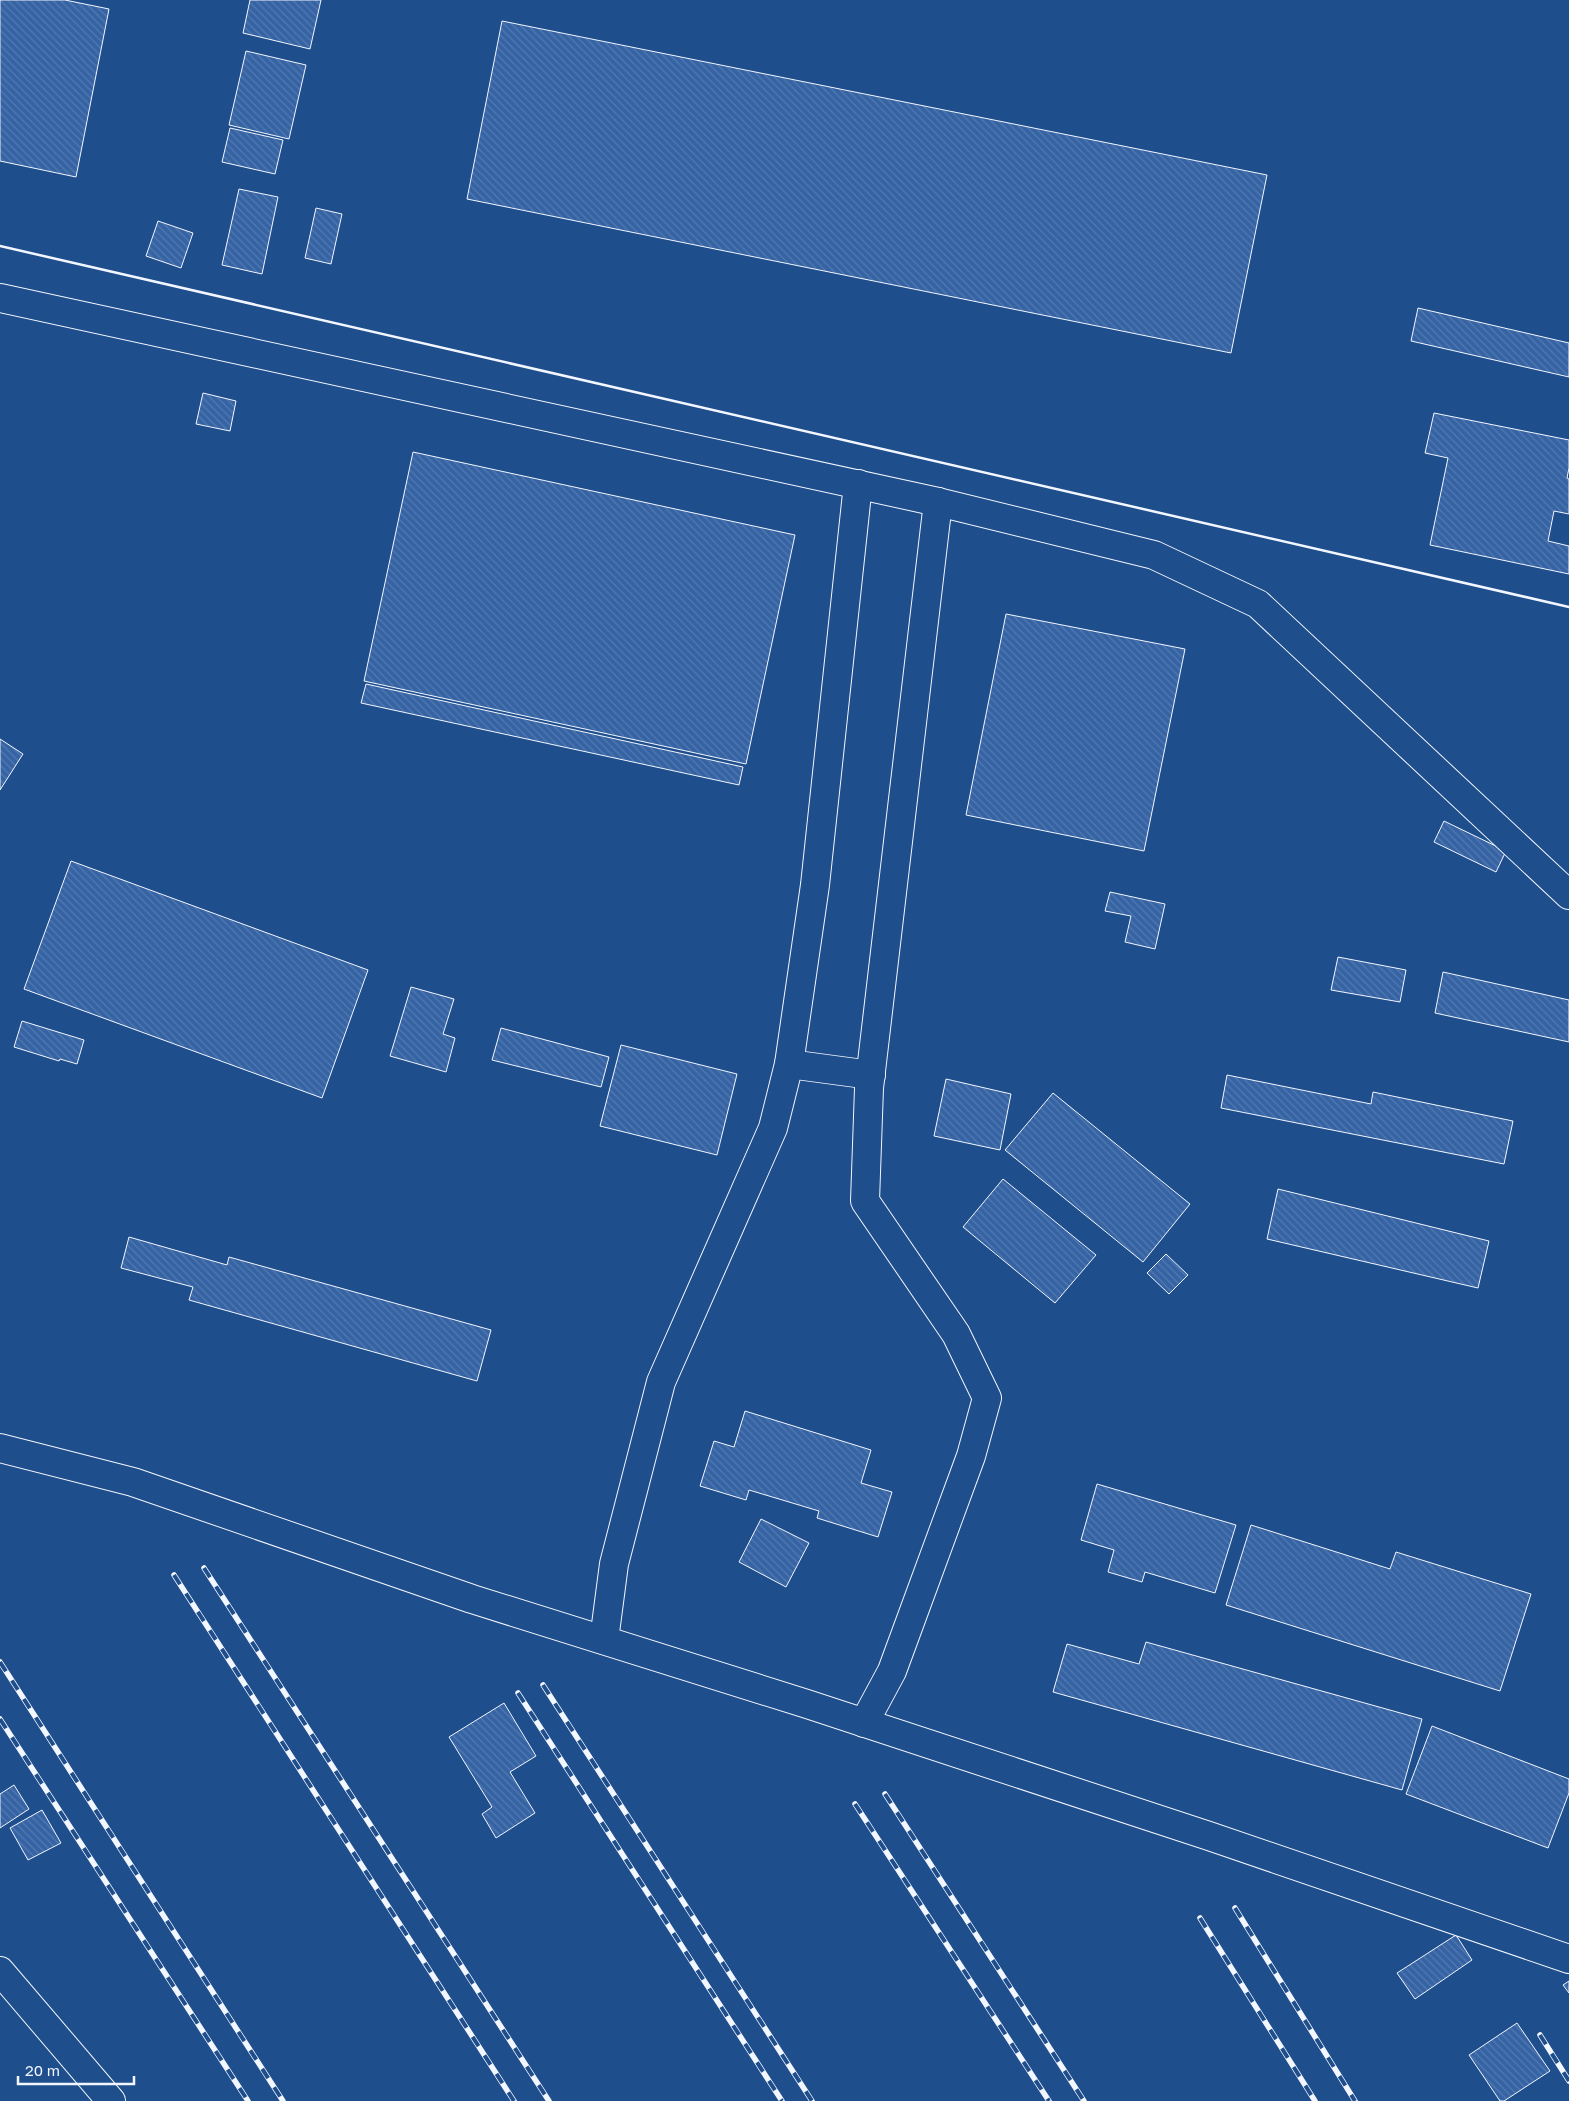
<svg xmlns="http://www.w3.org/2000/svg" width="1569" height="2101" font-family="'Golos Text',sans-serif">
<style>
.building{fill:url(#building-back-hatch);stroke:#f2f6ff}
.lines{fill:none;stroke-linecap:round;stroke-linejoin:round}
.minor-casing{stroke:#f2f6ff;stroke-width:30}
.minor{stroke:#1f4e8c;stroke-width:28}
.rail-casing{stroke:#f2f6ff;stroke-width:5.5}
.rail{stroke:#1f4e8c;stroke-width:4;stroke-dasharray:11;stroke-linecap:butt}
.wall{stroke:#f2f6ff;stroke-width:2.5}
</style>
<defs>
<pattern id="building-back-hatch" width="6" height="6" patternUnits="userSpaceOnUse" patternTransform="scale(1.25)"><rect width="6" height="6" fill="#3563a3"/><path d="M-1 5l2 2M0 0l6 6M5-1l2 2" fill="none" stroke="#537ab1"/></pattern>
</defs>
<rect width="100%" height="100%" fill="#1f4e8c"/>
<g class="building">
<path d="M0,0H65L109,9L76,177L0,161Z"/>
<path d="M250,0H321L310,49L243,33Z"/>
<path d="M502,21L1267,175L1231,353L467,199Z"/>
<path d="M246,51L306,65L289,139L229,125Z"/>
<path d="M230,128L283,140L275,174L222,162Z"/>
<path d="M239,189L278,197L262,274L222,265Z"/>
<path d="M316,208L342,214L331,264L305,258Z"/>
<path d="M158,221L193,233L181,268L146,256Z"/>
<path d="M1418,308L1569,343V377L1411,341Z"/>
<path d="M203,393L236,401L230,431L196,424Z"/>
<path d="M1434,413L1569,440V468L1567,478L1569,479V514L1554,511L1548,541L1569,546V574L1430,545L1448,458L1425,453Z"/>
<path d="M413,452L795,535L746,764L364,681Z"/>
<path d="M1006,614L1185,649L1144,851L966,815Z"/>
<path d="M366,684L743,767L739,785L361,703Z"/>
<path d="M0,739L23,754L0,790Z"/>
<path d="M1444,821L1506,851L1496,872L1434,842Z"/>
<path d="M71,861L368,970L322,1098L24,989Z"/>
<path d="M1110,892L1165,904L1155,949L1125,942L1131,916L1105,911Z"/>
<path d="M1338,957L1406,970L1400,1002L1331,990Z"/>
<path d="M1443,972L1569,1000V1042L1435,1013Z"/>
<path d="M411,987L454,999L443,1034L455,1038L446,1072L390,1056Z"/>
<path d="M22,1021L84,1040L77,1064L60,1059L59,1061L14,1047Z"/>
<path d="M501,1028L609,1057L601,1087L492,1060Z"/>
<path d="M621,1045L737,1074L717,1155L600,1126Z"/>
<path d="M1227,1075L1371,1104L1373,1092L1513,1121L1504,1164L1221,1108Z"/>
<path d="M946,1079L1011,1094L1000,1150L934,1136Z"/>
<path d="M1053,1093L1190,1204L1143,1262L1005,1150Z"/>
<path d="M1003,1179L1096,1255L1055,1303L963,1227Z"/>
<path d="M1278,1189L1489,1241L1478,1288L1267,1239Z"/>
<path d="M129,1237L227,1265L229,1257L491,1330L477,1381L189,1300L193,1287L121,1268Z"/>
<path d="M1166,1254L1188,1275L1169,1294L1147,1273Z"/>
<path d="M745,1411L871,1450L861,1483L892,1492L878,1537L817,1518L819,1511L749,1490L746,1500L700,1486L714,1441L734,1447Z"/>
<path d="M1097,1484L1236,1525L1215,1593L1145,1572L1142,1582L1108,1572L1114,1550L1081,1540Z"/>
<path d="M761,1519L809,1543L786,1587L739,1562Z"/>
<path d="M1251,1525L1390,1569L1396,1552L1531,1594L1500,1691L1226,1605Z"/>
<path d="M1146,1642L1422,1719L1402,1790L1053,1692L1067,1644L1139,1664Z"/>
<path d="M504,1703L536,1756L510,1772L535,1813L496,1838L482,1814L492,1807L449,1737Z"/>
<path d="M1432,1726L1569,1779V1793L1548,1848L1406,1794Z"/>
<path d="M14,1785L29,1809L0,1828V1794Z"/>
<path d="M42,1810L61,1843L28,1860L10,1828Z"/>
<path d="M1456,1935L1472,1960L1415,1999L1397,1973Z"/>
<path d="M1569,1981V1993L1563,1985Z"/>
<path d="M1517,2023L1550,2071L1504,2101H1500L1469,2055Z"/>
</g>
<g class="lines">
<defs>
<g id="minor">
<path d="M0,298L938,502L1154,555L1258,604L1569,895"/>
<path d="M789,1064L871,1075"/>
<path d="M0,1448L133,1482L472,1599L807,1704L1209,1836L1569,1959"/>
<path d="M604,1640L614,1564L661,1382L773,1128L789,1064L815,885L858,484"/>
<path d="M864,1723L892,1671L971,1456L987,1398L956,1334L865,1201L869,1088L938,502"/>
<path d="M0,1971L111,2101"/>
</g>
</defs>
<use href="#minor" class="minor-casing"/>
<use href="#minor" class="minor"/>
<defs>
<g id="rail">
<path d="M204,1568L549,2101"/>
<path d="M174,1575L514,2101"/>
<path d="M0,1662L283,2101"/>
<path d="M543,1685L812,2101"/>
<path d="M518,1693L782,2101"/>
<path d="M0,1719L248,2101"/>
<path d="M885,1794L1084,2101"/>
<path d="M855,1804L1049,2101"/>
<path d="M1235,1908L1355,2101"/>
<path d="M1200,1918L1315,2101"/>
<path d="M1540,2035L1569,2081"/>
</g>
</defs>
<use href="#rail" class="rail-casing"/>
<use href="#rail" class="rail"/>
<path class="wall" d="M0,246L1569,607"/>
</g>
<path d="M18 2076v8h116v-8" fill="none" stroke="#f2f6ff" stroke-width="2.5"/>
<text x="25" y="2076" font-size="15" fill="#f2f6ff" stroke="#1f4e8c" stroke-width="4" paint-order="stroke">20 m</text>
</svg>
